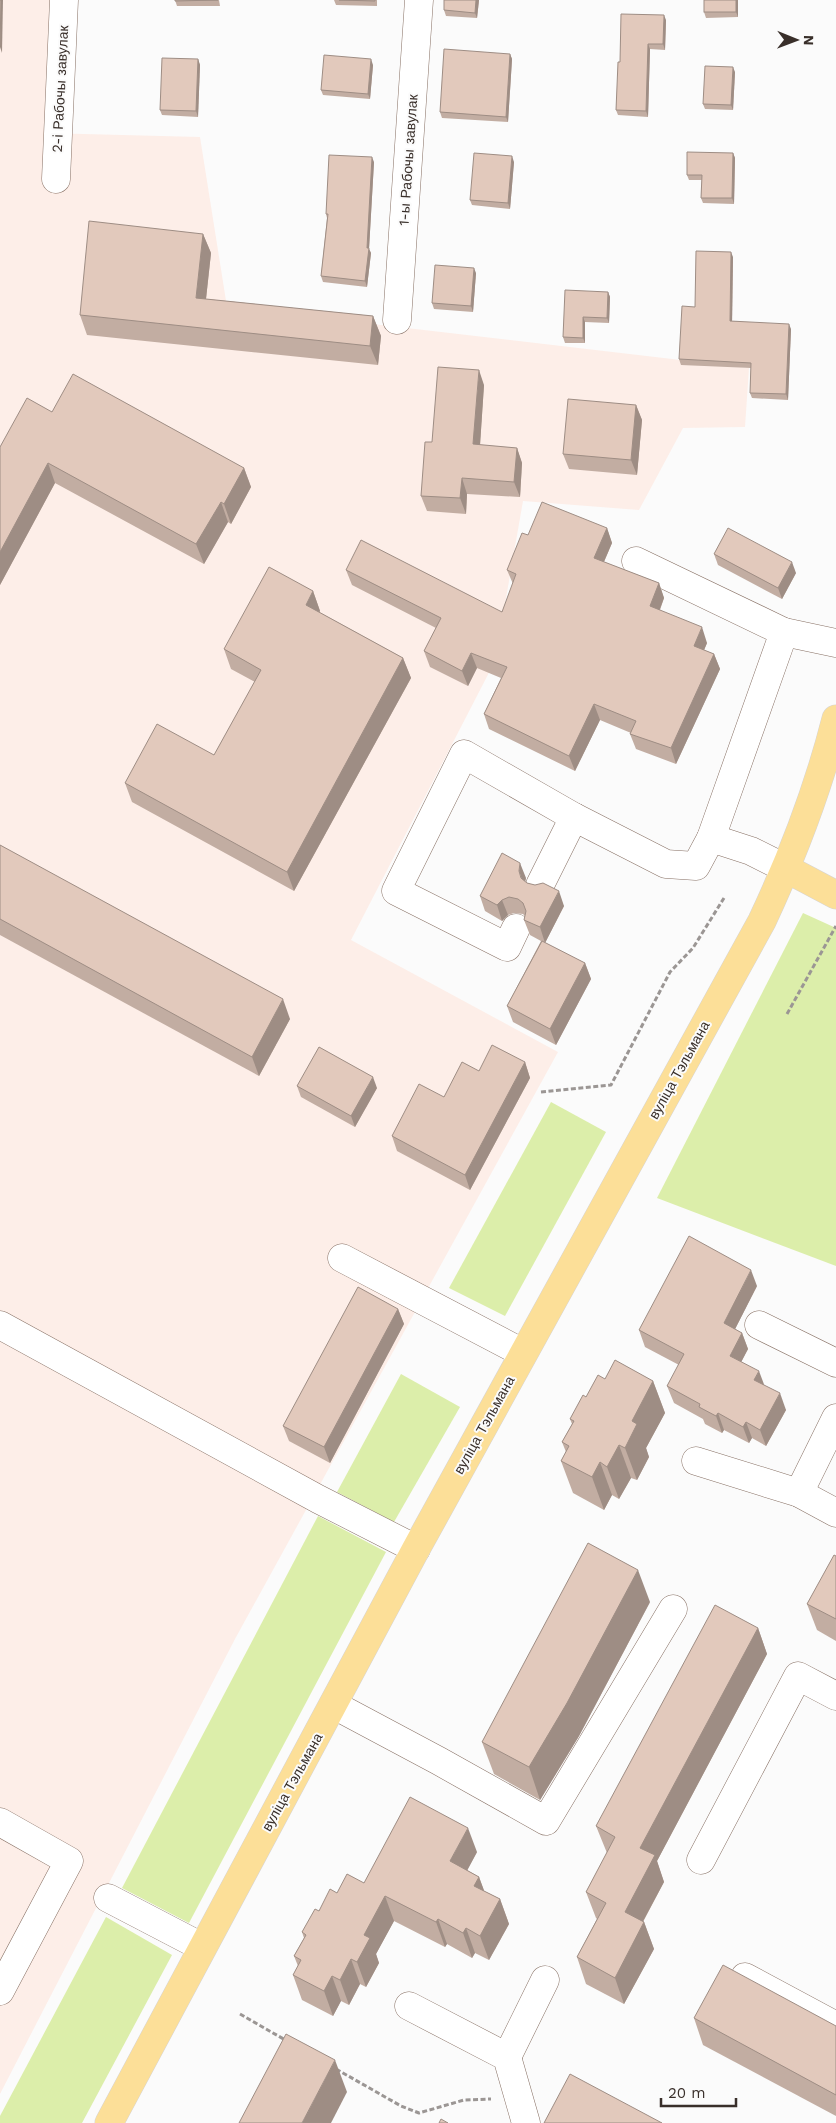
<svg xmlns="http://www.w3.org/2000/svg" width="836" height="2123" font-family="'Work Sans',sans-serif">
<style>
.industrial{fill:#fdeee8}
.green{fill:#dceeaa}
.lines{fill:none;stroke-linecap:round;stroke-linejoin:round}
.minor-casing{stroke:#887165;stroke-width:29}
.major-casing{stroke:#d7d5d4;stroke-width:29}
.path{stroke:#9b9694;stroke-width:3;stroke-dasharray:5 2.5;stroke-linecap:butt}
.minor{stroke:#fff;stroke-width:28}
.major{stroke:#fcdf98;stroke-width:28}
.wall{fill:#c2ada2}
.shaded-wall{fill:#9e8d84}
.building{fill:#e2c9bc;stroke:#9e8d84}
.labels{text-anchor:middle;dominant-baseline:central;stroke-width:4;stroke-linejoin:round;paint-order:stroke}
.street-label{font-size:14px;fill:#392f2a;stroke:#fbfbfb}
</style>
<rect width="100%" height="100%" fill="#fbfbfb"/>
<path class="industrial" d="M0,0H51L45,133L200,137L227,307L749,368L745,427L683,428L639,510L523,501L495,661L351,940L558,1052L235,1639L0,2094Z"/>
<g class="green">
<path d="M803,913L836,928V1266L657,1198Z"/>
<path d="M551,1102L606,1132L505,1316L449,1288Z"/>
<path d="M401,1374L460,1407L394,1522L337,1492Z"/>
<path d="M318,1516L386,1552L189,1923L122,1888Z"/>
<path d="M106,1917L172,1955L82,2123H0V2116Z"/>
</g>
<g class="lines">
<defs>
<g id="minor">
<path d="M56,179L64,0"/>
<path d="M397,320L419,0"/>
<path d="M636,561L784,632L711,838"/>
<path d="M784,632L836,643"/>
<path d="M540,885L574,817"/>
<path d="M516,928L507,947L396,891L464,754L574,817L666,864L696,866L711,838L751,851L787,869"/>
<path d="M342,1258L523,1353"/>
<path d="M0,1325L318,1499L416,1549"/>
<path d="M759,1325L836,1363"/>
<path d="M696,1461L799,1493L836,1513"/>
<path d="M799,1493L836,1418"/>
<path d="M334,1705L439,1761L546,1821L673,1609"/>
<path d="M0,1822L69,1861L0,1991"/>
<path d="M701,1860L798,1676L836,1696"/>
<path d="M108,1898L202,1947"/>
<path d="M745,1977L836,2026"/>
<path d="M409,2006L507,2057L526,2123"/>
<path d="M507,2057L545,1980"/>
</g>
<g id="major">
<path d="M787,869L836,895"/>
<path d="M109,2123L416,1549L762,921C793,855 818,790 836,719"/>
</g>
</defs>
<use href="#minor" class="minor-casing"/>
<use href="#major" class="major-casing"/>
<g class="path">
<path d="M787,1014L836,926"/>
<path d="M541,1092L611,1085L670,972L693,948L724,898"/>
<path d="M240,2014L287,2041"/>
<path d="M336,2069L401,2106L419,2113L464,2100L491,2099"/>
</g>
<use href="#minor" class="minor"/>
<use href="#major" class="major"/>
</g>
<g class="wall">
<path d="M175,0H219L220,6H177Z"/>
<path d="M334,0H377V6L336,5Z"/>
<path d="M444,0H479L477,18L446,16L444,10Z"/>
<path d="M738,0V17L706,18L704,12Z"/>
<path d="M666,20L665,50L650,49L648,117L618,115L616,110L620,62Z"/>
<path d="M510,54L512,59L508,122L442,118L440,112Z"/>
<path d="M198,59L200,65L198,117L162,115L160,110Z"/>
<path d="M373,65L370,99L323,95L321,90Z"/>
<path d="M735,72L733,110L705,109L703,104Z"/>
<path d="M733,153L735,158L734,204L703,203L701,198L702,180H689L687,175Z"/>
<path d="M374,162L369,249L371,253L367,287L323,282L321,276L327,218L326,214Z"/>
<path d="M514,162L510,209L472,205L470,200Z"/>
<path d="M203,234L211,253L206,299L373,316L381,336L378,365L87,335L80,315Z"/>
<path d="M733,257L732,321L791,329L788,400L752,398L750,393L751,368L681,365L679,359L695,307Z"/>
<path d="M476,273L473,312L434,309L432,303Z"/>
<path d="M608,292L610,297L609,323L585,322V343H565L563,337Z"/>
<path d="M484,385L480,445L517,448L522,463L520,497L467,494L466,514L427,511L421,496L432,442Z"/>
<path d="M636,405L642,420L637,475L569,469L563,454Z"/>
<path d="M52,412L244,468L251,487L231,524L228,522L204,564L55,483L0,585V447Z"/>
<path d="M607,528L612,543L604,562L659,583L664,598L660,610L707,643L704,650L714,654L720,669L676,764L636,749L630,734L631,733L600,720L575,771L489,729L484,714L501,678L477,668L468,686L430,667L424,651L436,628L352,585L346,570L502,612L513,584L507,570L528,535Z"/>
<path d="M714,554L796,573L782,599L718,565Z"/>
<path d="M313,591L320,611L319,612L403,658L411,678L294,891L132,802L125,783L214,755L255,682L231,669L224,649Z"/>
<path d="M0,845L290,1019L259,1076L0,935Z"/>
<path d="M526,878L525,882L527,883L564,906L545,943L585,963L591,979L556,1045L513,1022L507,1006L541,941L530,935L524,920L525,916L523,914L514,913L508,915L502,921L485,911L480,896Z"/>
<path d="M525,1062L530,1078L470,1190L397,1151L392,1136L479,1071Z"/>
<path d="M297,1086L377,1088L355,1127L301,1097Z"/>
<path d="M757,1286L735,1329L742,1333L748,1349L741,1362L764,1385L786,1410L766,1446L752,1438L749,1443L724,1430L722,1433L705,1424L703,1419L674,1403L667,1386L679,1365L645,1347L639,1330Z"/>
<path d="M398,1309L404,1324L330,1463L289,1441L283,1426Z"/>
<path d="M605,1379L653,1381L665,1413L646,1448L649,1457L637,1480L631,1478L619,1499L612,1495L604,1510L573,1493L561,1461L566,1452L562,1442L572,1424L570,1419L586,1397Z"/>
<path d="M836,1556V1641L817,1630L807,1604Z"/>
<path d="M650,1602L579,1736L540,1800L494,1774L482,1742Z"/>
<path d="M758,1628L767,1654L657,1861L664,1882L643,1922H644L654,1949L624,2004L586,1984L577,1957L597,1919L596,1918L586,1892L607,1853L596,1826Z"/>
<path d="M477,1852L467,1870L479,1877L484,1891L500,1899L509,1924L489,1960L475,1953L472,1958L447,1944L445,1947L394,1921L376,1954L379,1963L366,1987L360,1984L349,2005L341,2001L333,2016L302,2000L293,1975L298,1966L294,1956L304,1938L302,1932L319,1911L337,1893L364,1883Z"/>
<path d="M694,2018L836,2026V2116L703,2045Z"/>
</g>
<g class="shaded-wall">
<path d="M1,0H3L2,53L0,47Z"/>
<path d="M476,0H479L477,18L475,13Z"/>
<path d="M736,0H738V17L736,12Z"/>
<path d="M664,15L666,20L665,50L663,44Z"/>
<path d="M648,44L650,49L648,117L646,111Z"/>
<path d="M510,54L512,59L508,122L506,117Z"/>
<path d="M198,59L200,65L198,117L196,111Z"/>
<path d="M371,59L373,65L370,99L368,94Z"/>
<path d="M733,67L735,72L733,110L731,105Z"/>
<path d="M733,153L735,158L734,204L732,198Z"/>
<path d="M512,156L514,162L510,209L508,203Z"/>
<path d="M372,157L374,162L369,249L371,253L367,287L365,281Z"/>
<path d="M203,234L211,253L204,317L196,298Z"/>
<path d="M731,252L733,257L732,326L730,321Z"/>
<path d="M474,268L476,273L473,312L471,306Z"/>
<path d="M608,292L610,297L609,323L607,318Z"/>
<path d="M373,316L381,336L378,365L370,346Z"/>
<path d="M583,317L585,322V343L583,338Z"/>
<path d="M789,324L791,329L788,400L786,394Z"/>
<path d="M479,370L484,385L479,460L473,444Z"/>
<path d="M636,405L642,420L637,475L631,460Z"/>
<path d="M517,448L522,463L520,497L514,482Z"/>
<path d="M48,463L55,483L0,585V552Z"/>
<path d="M244,468L251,487L231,524L224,504Z"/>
<path d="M462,478L467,494L466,514L460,498Z"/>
<path d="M221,502L228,522L204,564L196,544Z"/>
<path d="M607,528L612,543L599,573L594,558Z"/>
<path d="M792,562L796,573L782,599L778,588Z"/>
<path d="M659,583L664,598L655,622L650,606Z"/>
<path d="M313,591L320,611L313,624L306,605Z"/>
<path d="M702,627L707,643L699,662L694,646Z"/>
<path d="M471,653L477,668L468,686L462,671Z"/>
<path d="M714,654L720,669L676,764L671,748Z"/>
<path d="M403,658L411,678L294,891L287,872Z"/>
<path d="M594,704L600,720L575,771L569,756Z"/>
<path d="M520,863L526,878L524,886L519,871Z"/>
<path d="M559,891L564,906L545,943L540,927Z"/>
<path d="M502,900L508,915L502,921L497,905Z"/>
<path d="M585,963L591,979L556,1045L550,1029Z"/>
<path d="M283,999L290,1019L259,1076L252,1057Z"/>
<path d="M525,1062L530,1078L470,1190L465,1175Z"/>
<path d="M373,1077L377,1088L355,1127L351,1116Z"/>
<path d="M751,1270L757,1286L730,1339L724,1323Z"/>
<path d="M398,1309L404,1324L330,1463L324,1447Z"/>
<path d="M742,1333L748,1349L736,1372L730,1356Z"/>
<path d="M759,1371L765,1387L754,1380Z"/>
<path d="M653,1381L665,1413L646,1448L649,1457L637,1480L625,1448L632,1421Z"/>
<path d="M780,1393L786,1410L766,1446L760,1430Z"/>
<path d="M718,1413L724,1430L722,1433L716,1416Z"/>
<path d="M746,1422L752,1438L749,1443L743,1427Z"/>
<path d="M619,1445L631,1478L619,1499L607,1467Z"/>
<path d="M600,1462L612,1495L604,1510L592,1477Z"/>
<path d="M638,1570L650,1602L579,1736L540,1800L529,1767Z"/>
<path d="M758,1628L767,1654L657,1861L664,1882L634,1938L625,1912L640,1848Z"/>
<path d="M468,1828L477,1852L459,1886L450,1861Z"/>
<path d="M479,1877L488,1901L474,1886Z"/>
<path d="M385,1896L394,1921L376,1954L379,1963L366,1987L357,1962L364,1935Z"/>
<path d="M500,1899L509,1924L489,1960L480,1936Z"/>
<path d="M438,1919L447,1944L445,1947L436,1922Z"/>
<path d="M644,1922L654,1949L624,2004L615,1978Z"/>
<path d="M466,1928L475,1953L472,1958L463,1933Z"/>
<path d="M351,1959L360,1984L349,2005L340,1980Z"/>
<path d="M332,1976L341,2001L333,2016L324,1991Z"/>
<path d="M335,2060L347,2092L331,2123H302Z"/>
</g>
<g class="building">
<path d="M0,0H1L0,47Z"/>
<path d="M175,0H218L175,1Z"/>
<path d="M339,0H375V1Z"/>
<path d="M444,0H476L475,13L444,10Z"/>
<rect x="704" y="0" width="32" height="12"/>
<path d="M621,14L664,15L663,44H648L646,111L616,110L618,62H620Z"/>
<path d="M444,49L510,54L506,117L440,112Z"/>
<path d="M324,55L371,59L368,94L321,90Z"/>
<path d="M162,58L198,59L196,111L160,110Z"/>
<path d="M705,66L733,67L731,105L703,104Z"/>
<path d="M687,152L733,153L732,198H701L702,175H687Z"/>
<path d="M474,153L512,156L508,203L470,200Z"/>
<path d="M329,155L372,157L367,248H369L365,281L321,276L328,214H326Z"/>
<path d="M89,221L203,234L196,298L373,316L370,346L80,315Z"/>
<path d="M696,251L731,252L730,321L789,324L786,394L750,393L751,363L679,359L682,306L695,307Z"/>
<path d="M435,265L474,268L471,306L432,303Z"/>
<path d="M565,290L608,292L607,318L583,317V338L563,337Z"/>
<path d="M438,367L479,370L473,444L517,448L514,482L462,478L460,498L421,496L425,442H432Z"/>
<path d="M73,374L244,468L224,504L221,502L196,544L48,463L0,552V447L27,398L52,412Z"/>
<path d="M568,399L636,405L631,460L563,454Z"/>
<path d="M542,502L607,528L594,558L659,583L650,606L702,627L694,646L714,654L671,748L630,734L636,721L594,704L569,756L484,714L507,667L471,653L462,671L424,651L441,618L346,570L361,540L502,612L516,574L507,570L522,533L528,535Z"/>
<path d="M728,528L792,562L778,588L714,554Z"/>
<path d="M269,567L313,591L306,605L403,658L287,872L125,783L157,724L214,755L261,670L224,649Z"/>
<path d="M0,845L283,999L252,1057L0,919Z"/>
<path d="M502,853L520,863L519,871L521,878L527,883L535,885L543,883L559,891L540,927L524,920L526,911L523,903L518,899L509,897L502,900L497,905L480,896Z"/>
<path d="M542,941L585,963L550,1029L507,1006Z"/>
<path d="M492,1045L525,1062L465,1175L392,1136L419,1084L444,1097L462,1062L479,1071Z"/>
<path d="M319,1047L373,1077L351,1116L297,1086Z"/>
<path d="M689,1236L751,1270L724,1323L742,1333L730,1356L759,1371L754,1380L780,1393L760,1430L746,1422L743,1427L718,1413L716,1416L699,1407L700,1404L667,1386L684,1354L639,1330Z"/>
<path d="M358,1287L398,1309L324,1447L283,1426Z"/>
<path d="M615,1360L653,1381L632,1421L637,1424L625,1448L619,1445L607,1467L600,1462L592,1477L561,1461L569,1446L562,1442L574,1421L570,1419L583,1395L586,1397L598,1375L605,1379Z"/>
<path d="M588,1543L638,1570L567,1703L529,1767L482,1742Z"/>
<path d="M834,1555L836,1556V1619L807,1604Z"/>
<path d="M715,1605L758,1628L640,1848L655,1855L625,1912L644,1922L615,1978L577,1957L606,1903L586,1892L615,1837L596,1826Z"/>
<path d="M410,1797L468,1828L450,1861L479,1877L474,1886L500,1899L480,1936L466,1928L463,1933L438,1919L436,1922L385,1896L364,1935L370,1938L357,1962L351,1959L340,1980L332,1976L324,1991L293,1975L301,1960L294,1956L306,1935L302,1932L315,1909L319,1911L330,1889L337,1893L347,1874L364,1883Z"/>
<path d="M723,1965L836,2026V2095L694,2018Z"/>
<path d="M286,2034L335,2060L302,2123H239Z"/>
<path d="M570,2074L662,2123H544Z"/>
<path d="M441,2119L448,2123H439Z"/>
</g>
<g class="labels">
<g class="street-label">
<text transform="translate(60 89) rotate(-87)">2-і Рабочы завулак</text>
<text transform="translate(408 160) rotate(-86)">1-ы Рабочы завулак</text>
<text transform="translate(679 1070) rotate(-61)">вуліца Тэльмана</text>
<text transform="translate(484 1425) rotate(-61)">вуліца Тэльмана</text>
<text transform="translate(292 1782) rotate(-61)">вуліца Тэльмана</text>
</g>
</g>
<g transform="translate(796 40) rotate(91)" stroke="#fbfbfb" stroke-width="4" paint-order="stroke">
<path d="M0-4L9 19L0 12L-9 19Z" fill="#392f2a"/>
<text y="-8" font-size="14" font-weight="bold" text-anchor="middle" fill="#392f2a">N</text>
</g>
<path d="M661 2098v8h75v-8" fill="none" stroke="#392f2a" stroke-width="2.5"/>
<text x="668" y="2098" font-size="15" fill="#392f2a" stroke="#fbfbfb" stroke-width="4" paint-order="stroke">20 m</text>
</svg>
